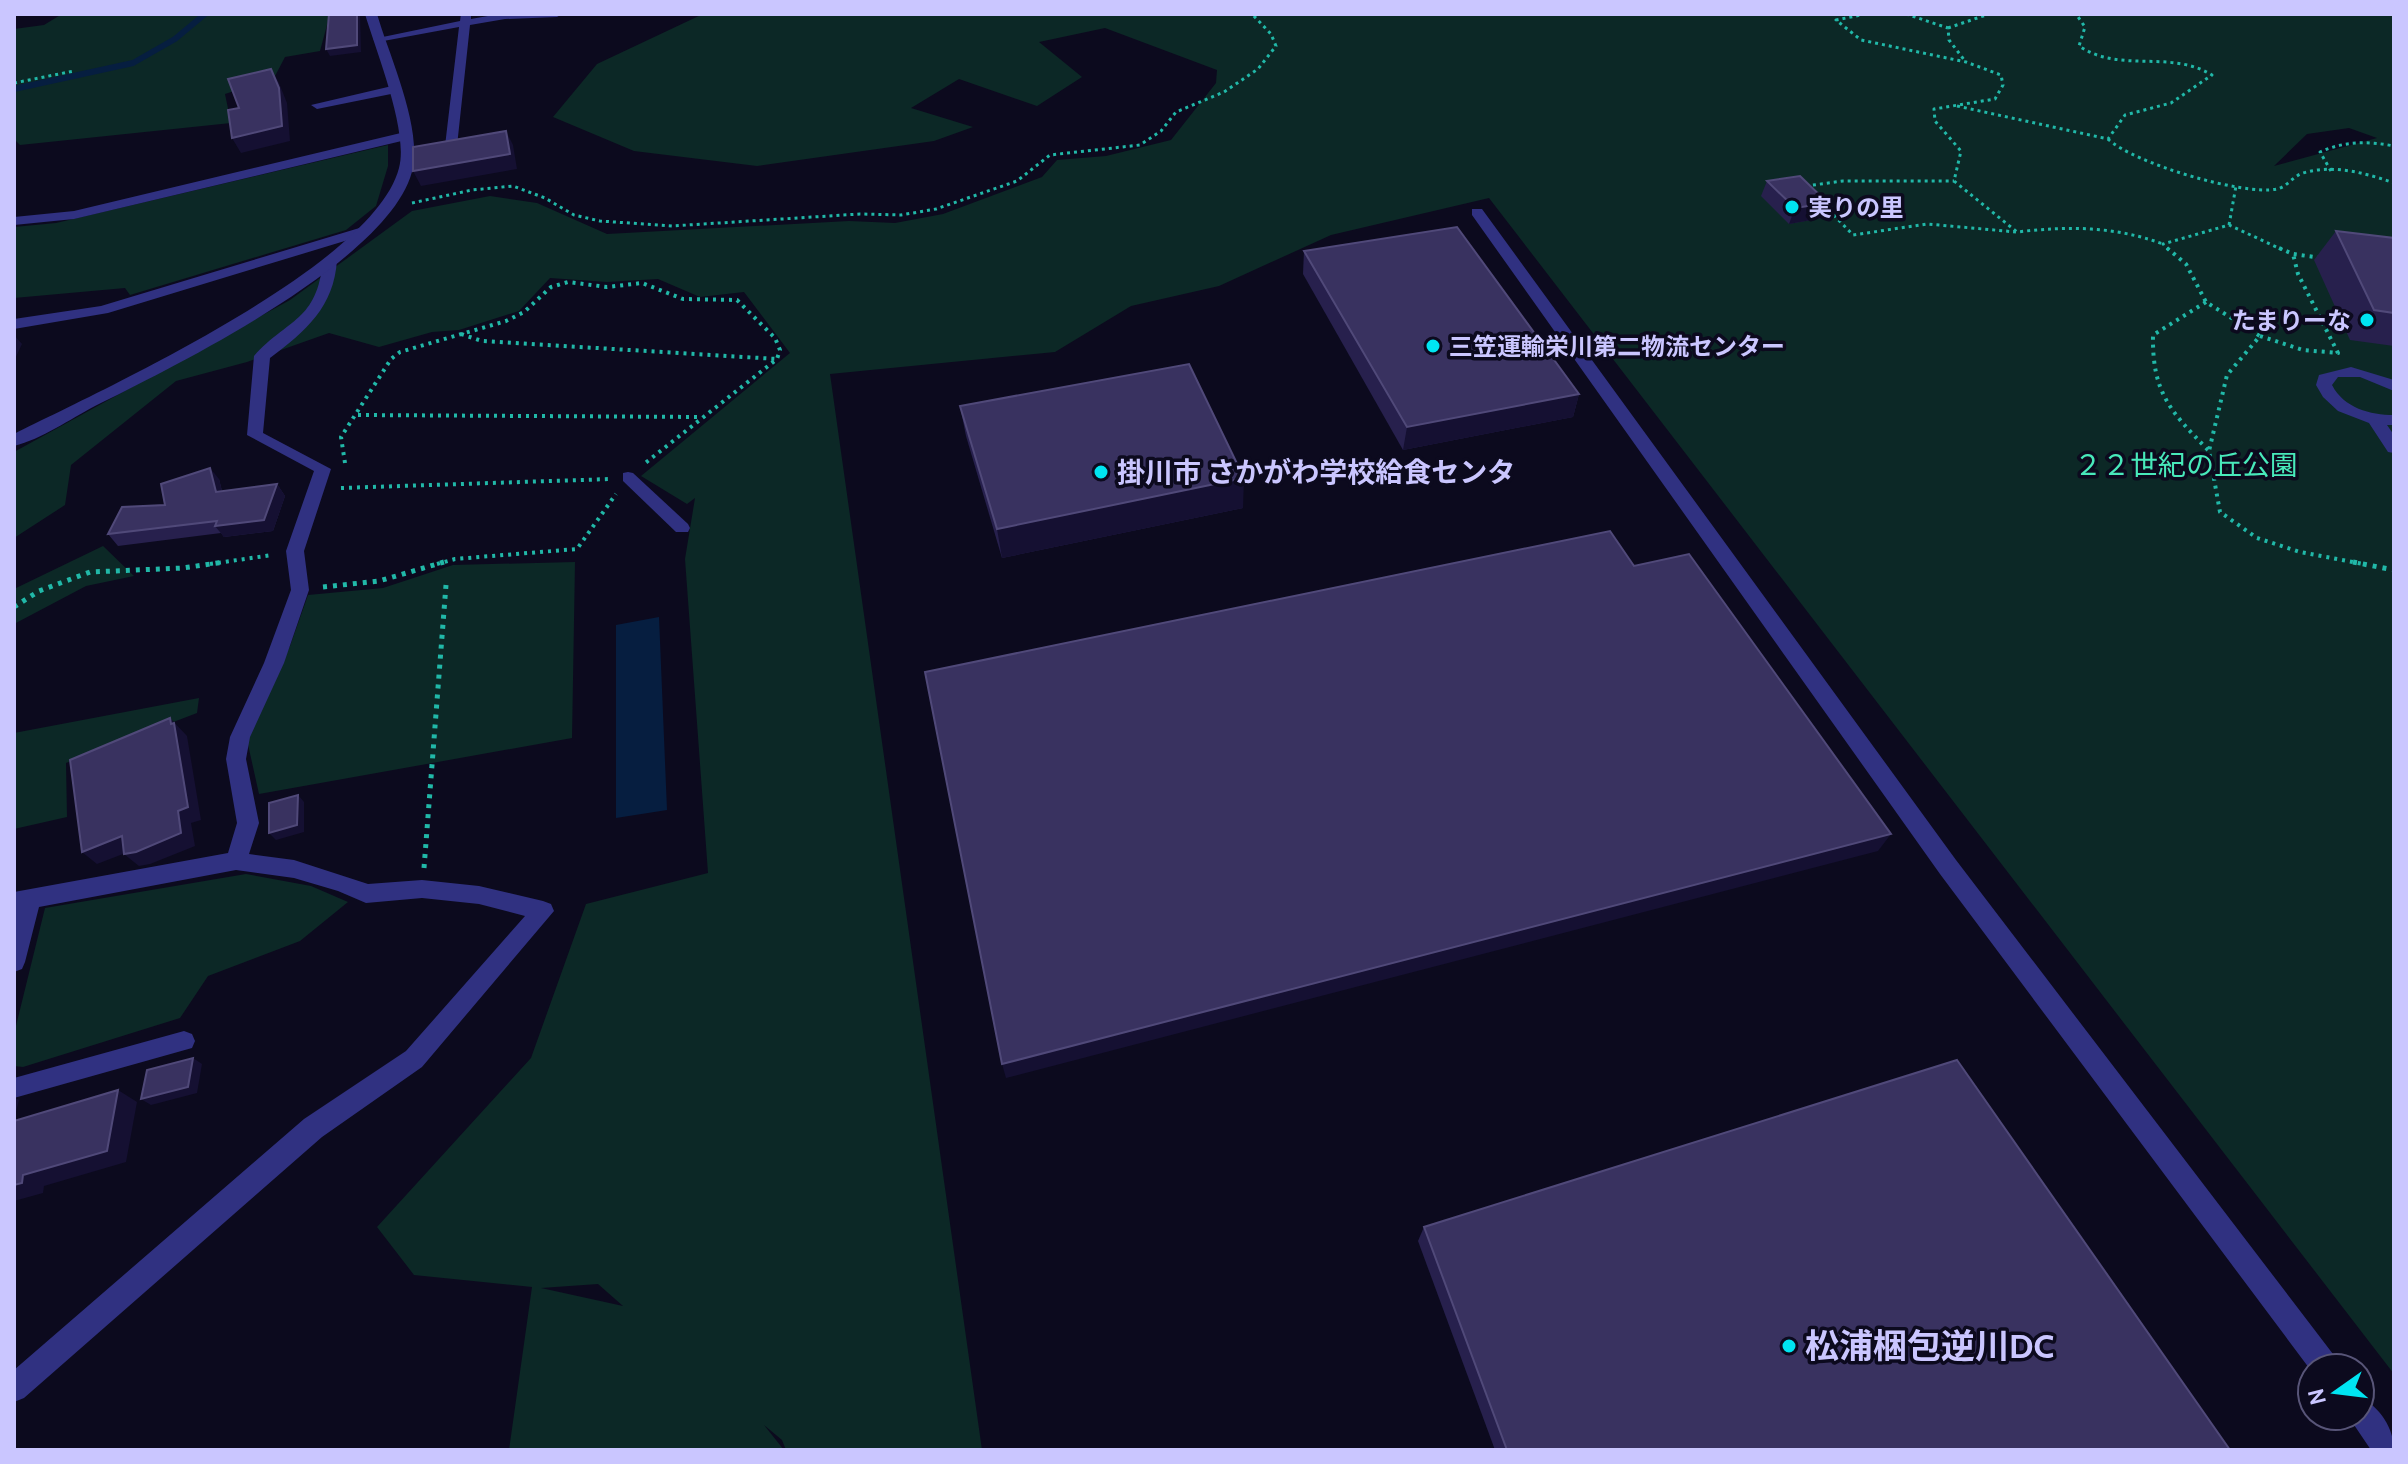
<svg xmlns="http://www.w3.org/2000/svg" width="2408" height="1464" font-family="Cabin,'Noto Sans JP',sans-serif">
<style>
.green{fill:#0c2826;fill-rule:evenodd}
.water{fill:#061e40}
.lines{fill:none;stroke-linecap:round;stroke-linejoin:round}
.stream{stroke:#061e40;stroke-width:6}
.path-far2{stroke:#21b8a8;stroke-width:3;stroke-dasharray:3 4;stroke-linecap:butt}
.path-far1{stroke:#21b8a8;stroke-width:4;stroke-dasharray:3 5;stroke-linecap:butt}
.path{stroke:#21b8a8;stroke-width:5;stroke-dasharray:4 6;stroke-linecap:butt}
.service{fill:#303181;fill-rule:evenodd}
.minor{fill:#303181;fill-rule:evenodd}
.tertiary{fill:#303181;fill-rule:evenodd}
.wall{fill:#27204d}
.shaded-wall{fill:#151032}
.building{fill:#393260;stroke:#504979;stroke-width:2}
.poi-dot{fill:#00e4f1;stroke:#0c0a1e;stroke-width:3}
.labels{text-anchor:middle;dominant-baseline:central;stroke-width:7;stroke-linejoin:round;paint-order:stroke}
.far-poi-label{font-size:24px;font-weight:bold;fill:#cac6ff;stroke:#0c0a1e;text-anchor:start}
.park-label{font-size:28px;fill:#48e9ba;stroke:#0c0a1e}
.poi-label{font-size:28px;font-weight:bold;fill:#cac6ff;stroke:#0c0a1e;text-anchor:start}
.near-poi-label{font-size:34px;font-weight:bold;fill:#cac6ff;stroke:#0c0a1e;text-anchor:start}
</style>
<rect width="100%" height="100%" fill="#0c0a1e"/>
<g class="green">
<path d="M62,14H330L320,51L285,57L274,78L225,94L231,123L20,145L14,139V29L44,25Z"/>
<path d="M703,14H2394V1374L1489,198L1331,235L1219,286L1131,306L1055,352L830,374L982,1450H786L782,1440L764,1425L784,1450H509L532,1287L414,1275L377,1227L531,1058L586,904L708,873L685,559L695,498L687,504L641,476L790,353L744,292L700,297L658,279L607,282L550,278L519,311L459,330L432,332L379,347L329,333L247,362L176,381L71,465L65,505L14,538V452L290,300L412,211L490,196L537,203L607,234L849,221L895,223L943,214L1042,177L1057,160L1106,156L1171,140L1216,83L1217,70L1105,28L1039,42L1082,77L1037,106L959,79L911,108L973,127L934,141L757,166L634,151L553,117L597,64ZM2349,128L2377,138L2274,166L2307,134ZM598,1284L623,1306L541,1288Z"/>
<path d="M388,145V166L376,206L346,230L130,295L125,288L14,298V227L56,223Z"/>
<path d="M103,546L134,576L86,586L14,624V589Z"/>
<path d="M575,562L572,738L259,794L247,740L290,646L308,595L383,588L453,565Z"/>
<path d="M199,698L197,713L66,763L67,817L14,829V733Z"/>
<path d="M246,874L311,886L348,902L300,941L208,976L180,1018L23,1067L14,1066V1034L45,908Z"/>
</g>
<path class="water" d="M659,617L667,810L616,818V625Z"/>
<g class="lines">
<path class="stream" d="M14,89L133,63L175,39L205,14"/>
<g class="path-far2">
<path d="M1866,14L1836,20L1861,40L1966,62L2001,75L2003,85L1995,99L1934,109L1935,121L1961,151L1954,181L2017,232C2068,226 2114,226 2163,244"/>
<path d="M1906,14L1948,28L1949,40L1965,61"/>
<path d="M1948,28L1989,14"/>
<path d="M14,83L74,71"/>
<path d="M1957,106L2108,139L2125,115L2171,103L2212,75C2169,49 2121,74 2079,46L2085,27L2076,14"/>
<path d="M2108,139C2133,163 2243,196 2277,189C2287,187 2293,176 2303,173C2333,164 2366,173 2394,183"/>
<path d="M2331,171L2320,152C2344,141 2368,141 2394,146"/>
<path d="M1806,186L1843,181H1954"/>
<path d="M412,203L472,190L513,186L545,198L574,215L600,221L672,226L860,214L901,215L936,209L1017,181L1050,155L1140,145L1161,131L1176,112L1224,92L1258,69L1276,46L1271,34L1252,14"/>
<path d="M1824,205L1853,235L1927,224L2016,232"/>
<path d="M2229,225L2236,186"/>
<path d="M2169,250L2163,244L2229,225L2283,250"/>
</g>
<g class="path-far1">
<path d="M2167,248L2186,264L2206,302L2260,336L2227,375L2209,451L2220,512L2257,538L2300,552L2363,564"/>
<path d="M2279,248L2293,254L2322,258"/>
<path d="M2206,302L2153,335C2152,392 2170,411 2208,450"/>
<path d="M461,334L482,341L777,359"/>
<path d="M2260,336L2303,350L2338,353L2298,274L2293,254"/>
<path d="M358,415L700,417"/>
<path d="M345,463L341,437L391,359L400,352L506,321L524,312L551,287L568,282L607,287L642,283L683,299L737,300L775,338L780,350L777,359L644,464"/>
<path d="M341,488L611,479"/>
<path d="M210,564L272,555"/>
<path d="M437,564L455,559L577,549L616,494"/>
</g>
<g class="path">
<path d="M2353,562L2394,570"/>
<path d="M323,587L379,581L444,562"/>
<path d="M14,607L39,591L90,572L183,568L224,562"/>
<path d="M424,868L446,585"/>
</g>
<g class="service">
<path d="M461,14H471V19L499,14H562L557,17L505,19L470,25L457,146L451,150L445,146L459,27L378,42L373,39L460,21Z"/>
<path d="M628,472L633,473L688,524L690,528L688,532H676L623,481V473Z"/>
<path d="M184,1031L192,1034L195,1041L192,1048L14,1098V1078Z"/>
</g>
<g class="minor">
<path d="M392,86L398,90L396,93L317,109L311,105Z"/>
<path d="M405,132L411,136L410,139L74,219L14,225V217L74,211Z"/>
<path d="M366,226L373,230L371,233L108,313L14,329V319L101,306Z"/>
<path d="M330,256L337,260C334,307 306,331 270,358L263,433L331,469L304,551L309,590L284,663L250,737L246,759L259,823L249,854L294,860L368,884L422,880L479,886L543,901L551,904L554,911L422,1067L322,1137L24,1398L14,1402V1370L304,1119L406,1051L525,916L479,904L422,898L366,903L338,891L294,878L236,870L39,907L25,962L22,969L14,972V892L228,853L237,823L226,759L230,737L264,663L291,590L286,551L314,471L247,435L254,356C288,318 317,322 323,260Z"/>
<path d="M2351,367L2394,380V391L2360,377H2338L2332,385C2344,408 2370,415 2394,415V425H2387L2394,435V453L2388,452L2369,423L2338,411L2323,397L2316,385L2319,375Z"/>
</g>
<g class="tertiary">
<path d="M365,14H377C389,55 421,124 413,167C396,258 175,366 95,406C70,419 42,439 14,446V434C104,389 374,266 399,168C409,132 376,51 365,14Z"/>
<path d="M1472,209H1482L1956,860L2336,1358L2340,1368H2312V1372L1940,874L1472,215Z"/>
<path d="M2360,1398C2380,1406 2394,1429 2394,1450H2371L2348,1416H2360Z"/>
</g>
</g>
<g class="wall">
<path d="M1767,181L1822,218L1789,224L1761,196Z"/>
<path d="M2336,231L2394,238V346L2350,340L2314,260Z"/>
<path d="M1304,251L1579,394L1573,417L1403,450L1303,274Z"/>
<path d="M960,406L1243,508L1002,558L966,436Z"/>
<path d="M219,479L222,491L277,484L285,496L273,531L224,537L221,533L118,546L108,534Z"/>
<path d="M1424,1227L2230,1450H1495L1418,1241Z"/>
</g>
<g class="shaded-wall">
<path d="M357,14H360L361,52L330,56L326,49Z"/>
<path d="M271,69L279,83L287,103L290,141L241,153L232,138Z"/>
<path d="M506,131L513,145L517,169L421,186L413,171Z"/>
<path d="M1828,203L1822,218L1789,224L1795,208Z"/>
<path d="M14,335L22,344L14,361Z"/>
<path d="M1579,394L1573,417L1403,450L1407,427Z"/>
<path d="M210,468L219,479L225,503L216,492Z"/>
<path d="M1244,478L1243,508L1002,558L997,529Z"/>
<path d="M277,484L285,496L273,531L224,537L215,526Z"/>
<path d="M170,718L187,736L201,820L191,823L195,846L150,864L139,866L124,854L178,811Z"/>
<path d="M298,795L304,802V832L276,840L269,833Z"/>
<path d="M1891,834L1878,851L1006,1078L1002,1064Z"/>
<path d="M122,836L136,849L97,864L82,852Z"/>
<path d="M193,1058L202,1064L197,1093L151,1105L141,1099Z"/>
<path d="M118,1090L137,1102L126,1162L44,1186L43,1193L14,1201V1185Z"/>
<path d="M14,1097L19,1100L14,1120Z"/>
</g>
<g class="building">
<path d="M329,14H357V45L326,49Z"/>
<path d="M271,69L279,88L282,126L232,138L228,110L239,108L228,79Z"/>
<path d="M506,131L510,154L413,171V147Z"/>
<path d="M1800,176L1828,203L1795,208L1767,181Z"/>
<path d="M1457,227L1579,394L1407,427L1304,251Z"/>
<path d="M2336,231L2394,238V313L2374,310Z"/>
<path d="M1189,364L1244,478L997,529L960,406Z"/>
<path d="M210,468L216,492L277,484L264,520L215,526L217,521L108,534L122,507L165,505L161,484Z"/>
<path d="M1610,531L1634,566L1689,554L1891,834L1002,1064L925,672Z"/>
<path d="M170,718L171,724L174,723L188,807L178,811L181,833L136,852L124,854L122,836L82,852L70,760Z"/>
<path d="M298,795L297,825L269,833V803Z"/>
<path d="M193,1058L188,1087L141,1099L147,1070Z"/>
<path d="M1957,1060L2230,1450H1507L1424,1227Z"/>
<path d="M118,1090L107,1151L23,1175L22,1183L14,1185V1121Z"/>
</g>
<g class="poi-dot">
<circle cx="1792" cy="207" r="8"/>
<circle cx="2367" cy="320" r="8"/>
<circle cx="1433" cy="346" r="8"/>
<circle cx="1101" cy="472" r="8"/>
<circle cx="1789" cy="1346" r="8"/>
</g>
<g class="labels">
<g class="far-poi-label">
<text x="1808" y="207">実りの里</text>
<text x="2351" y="320" text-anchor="end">たまりーな</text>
<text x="1449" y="346">三笠運輸栄川第二物流センター</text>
</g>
<g class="park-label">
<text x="2186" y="465">２２世紀の丘公園</text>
</g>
<g class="poi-label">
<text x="1117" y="472">掛川市 さかがわ学校給食センタ</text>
</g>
<g class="near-poi-label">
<text x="1805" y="1346">松浦梱包逆川DC</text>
</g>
</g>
<rect width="2408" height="1464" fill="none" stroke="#cac6ff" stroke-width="32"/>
<g transform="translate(2336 1392) rotate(256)"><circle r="38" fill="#0c0a1e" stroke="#585578" stroke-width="2"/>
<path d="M0-6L14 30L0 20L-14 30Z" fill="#00e4f1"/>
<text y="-12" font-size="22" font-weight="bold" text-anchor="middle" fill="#cac6ff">N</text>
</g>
</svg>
